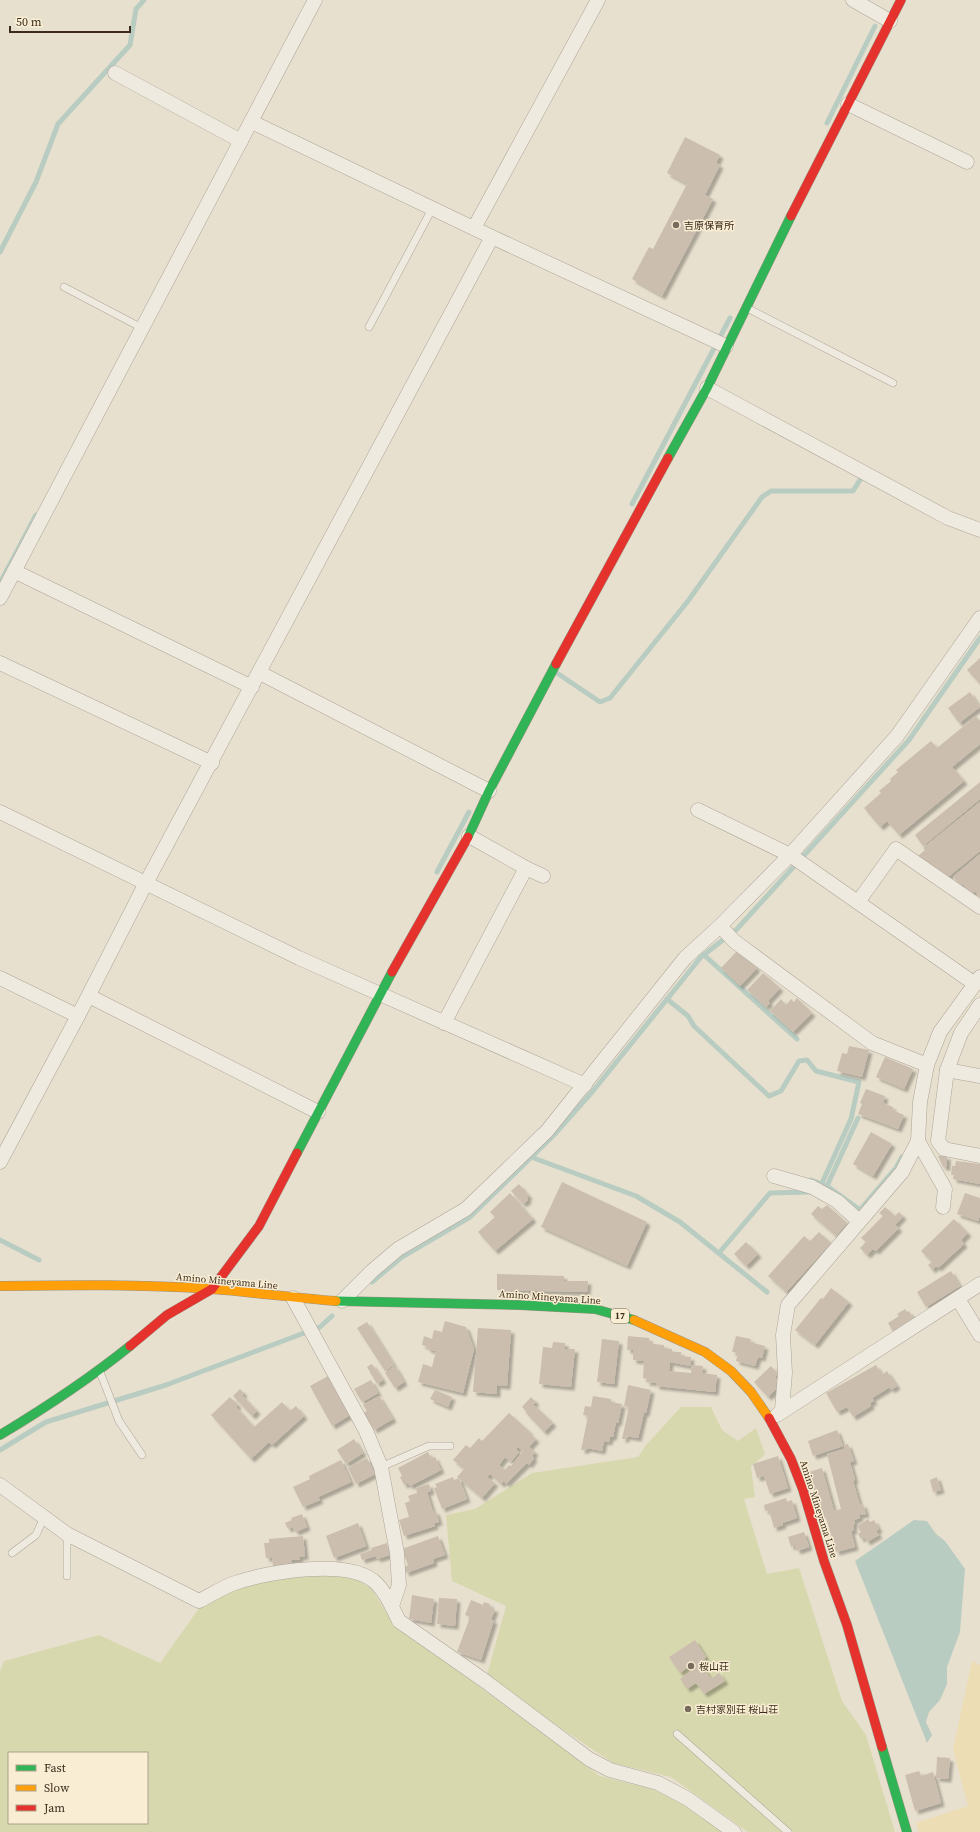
<svg xmlns="http://www.w3.org/2000/svg" width="980" height="1832" font-family="'Source Serif 4','Noto Sans JP',serif">
<style>
.green{fill:#d8d8af;fill-rule:evenodd}
.sand{fill:#ecddb4}
.water{fill:#b9ccc1}
.lines{fill:none;stroke-linecap:round;stroke-linejoin:round}
.stream{stroke:#b9ccc1;stroke-width:5}
.building{fill:#ccbeae;fill-rule:evenodd;filter:url(#shadow)}
.lane-casing{stroke:#ada497;stroke-width:8}
.street-casing{stroke:#ada497;stroke-width:15}
.fast-casing{stroke:#9d9486;stroke-width:10}
.slow-casing{stroke:#9d9486;stroke-width:10}
.jam-casing{stroke:#9d9486;stroke-width:10}
.lane{stroke:#efeae0;stroke-width:7}
.street{stroke:#efeae0;stroke-width:14}
.fast{stroke:#30b455;stroke-width:9}
.slow{stroke:#ff9f0a;stroke-width:9}
.jam{stroke:#e5322d;stroke-width:9}
.poi-dot{fill:#796b5b;stroke:#f9eed3;stroke-width:1.5}
.labels{text-anchor:middle;dominant-baseline:central;stroke-width:3;stroke-linejoin:round;paint-order:stroke}
.shield{fill:#f9eed3;stroke:#756654;stroke-width:1}
.shield-label{font-size:9px;font-weight:bold;fill:#3d2c1d}
.poi-label{font-size:10px;fill:#3d2c1d;stroke:#f9eed3;text-anchor:start}
.street-label{font-size:10px;fill:#3d2c1d;stroke:#f9eed3}
</style>
<defs>
<filter id="shadow"><feDropShadow dx="3.5" dy="3.5" stdDeviation="1" flood-color="#0004"/></filter>
</defs>
<rect width="100%" height="100%" fill="#e8e0ce"/>
<g class="green">
<path d="M681,1407H711L722,1430L738,1441L756,1428L765,1454L751,1467L755,1497L744,1499L767,1574L799,1568L842,1701L866,1735L895,1832H748L671,1777L613,1763L519,1700L487,1675L506,1606L452,1581L446,1515L475,1509L532,1473L638,1457L646,1445Z"/>
<path d="M321,1573L357,1580L371,1588L395,1627L435,1654L600,1776L655,1790L682,1804L722,1832H0V1672L4,1661L99,1635L160,1663L200,1607L236,1588L270,1577ZM9,1753H147V1823H9Z"/>
</g>
<path class="sand" d="M972,1661L980,1665V1832H919L916,1823L968,1806L953,1749Z"/>
<path class="water" d="M914,1520L927,1521L936,1534L945,1541L965,1569L960,1632L947,1667V1684L940,1700L929,1712L926,1722L932,1735L927,1743L855,1561Z"/>
<g class="lines">
<g class="stream">
<path d="M827,123L875,26"/>
<path d="M0,252L36,182L58,124L130,45L136,9L144,0"/>
<path d="M632,504L730,318"/>
<path d="M0,583L36,515"/>
<path d="M557,673L600,702L610,698L688,601L762,497L771,491H853L860,480"/>
<path d="M437,872L469,812"/>
<path d="M704,955L797,1039"/>
<path d="M667,999L688,1016L694,1026L769,1096L781,1091L799,1061L807,1060L816,1071L859,1082L851,1119L822,1183"/>
<path d="M531,1157L636,1196L680,1222L767,1292"/>
<path d="M811,1180L827,1186L860,1210L896,1168L902,1157"/>
<path d="M827,1186L858,1118"/>
<path d="M0,1240L39,1260"/>
<path d="M719,1253L770,1193L809,1192"/>
<path d="M372,1282L402,1257L470,1217L553,1136L593,1091L701,957L737,929L909,740L980,638"/>
<path d="M0,1450L46,1422L166,1385L320,1327L332,1316"/>
</g>
</g>
<g class="building">
<path d="M685,137L720,155L716,163L720,165L705,195L713,199L662,296L632,279L649,247L653,249L687,184L667,173Z"/>
<path d="M980,658V684L967,670Z"/>
<path d="M970,692L980,707L959,723L948,708Z"/>
<path d="M976,716L980,721V744L952,767L964,781L899,835L887,821L880,827L864,808L881,793L879,791L891,781L890,779L898,772L896,770L931,741L937,748Z"/>
<path d="M980,782V799L923,846L915,835Z"/>
<path d="M980,802V851L948,877L918,856L925,850L923,848Z"/>
<path d="M980,854V898L975,891L971,894L963,884L960,886L953,877Z"/>
<path d="M738,950L757,968L740,986L721,968Z"/>
<path d="M763,973L780,988L768,1001L770,1003L766,1007L747,990Z"/>
<path d="M797,998L812,1013L793,1032L770,1011L781,999L786,1005L791,999L794,1002Z"/>
<path d="M849,1046L869,1050L862,1077L837,1071L842,1053L847,1054Z"/>
<path d="M885,1057L913,1069L904,1089L876,1077Z"/>
<path d="M866,1089L885,1096L883,1103L893,1107L892,1110L904,1115L898,1129L858,1114L862,1104L860,1103Z"/>
<path d="M871,1132L892,1144L873,1176L853,1164Z"/>
<path d="M938,1156H947V1167H943Z"/>
<path d="M956,1161L980,1164V1184L953,1179L954,1175H951L952,1166H955Z"/>
<path d="M562,1182L647,1222L627,1266L541,1227Z"/>
<path d="M519,1184L529,1196L527,1198L528,1200L523,1204L511,1191Z"/>
<path d="M510,1193L533,1219L495,1251L478,1232L495,1217L490,1212Z"/>
<path d="M965,1193L980,1198V1215L978,1221L957,1214Z"/>
<path d="M827,1205L847,1223L836,1236L811,1214L818,1206L822,1209Z"/>
<path d="M885,1207L895,1216L899,1212L903,1216L895,1225L899,1228L876,1251L873,1249L867,1255L860,1248L866,1242L861,1238L883,1216L879,1213Z"/>
<path d="M954,1219L968,1233L961,1240L964,1244L938,1268L936,1266L932,1270L928,1265L932,1262L921,1251Z"/>
<path d="M819,1232L831,1243L786,1292L768,1276L804,1236L810,1241Z"/>
<path d="M746,1242L758,1254L746,1266L734,1254Z"/>
<path d="M951,1271L960,1286L926,1307L917,1292Z"/>
<path d="M497,1274L564,1276V1281H588L587,1292L497,1290Z"/>
<path d="M831,1288L849,1302L815,1345L795,1330L821,1298L823,1299Z"/>
<path d="M905,1309L907,1312L909,1311L914,1320L893,1332L888,1323L899,1316L897,1314Z"/>
<path d="M445,1321L466,1327L474,1349L463,1393L418,1382L423,1364L432,1367L436,1351L427,1349L428,1347L422,1345L424,1336L432,1339L434,1330L442,1332Z"/>
<path d="M367,1322L394,1365L385,1371L357,1328Z"/>
<path d="M478,1328L511,1330L507,1386L497,1385V1394L473,1392Z"/>
<path d="M628,1336L649,1338V1342H653V1344L664,1345V1348L672,1349V1352H681V1356L691,1357L690,1366L670,1362L669,1371L691,1373L692,1365L703,1366L702,1373L717,1375L715,1392L656,1386V1383L646,1382L647,1379L643,1378L644,1361L633,1360V1350H627Z"/>
<path d="M736,1336L751,1339L750,1342L765,1346L762,1358L758,1357L755,1366L736,1361L738,1353L732,1352Z"/>
<path d="M602,1339L619,1341L614,1384L597,1382Z"/>
<path d="M553,1342L565,1343V1349H575L571,1387L539,1384L543,1347L552,1348Z"/>
<path d="M372,1364L383,1380L377,1384L367,1367Z"/>
<path d="M876,1365L882,1375L887,1371L897,1386L891,1390L890,1387L872,1398L874,1401L870,1403L871,1406L853,1417L847,1407L837,1412L826,1393Z"/>
<path d="M395,1366L404,1382L395,1388L385,1373Z"/>
<path d="M771,1366L778,1374L775,1377L777,1380L778,1387L768,1397L754,1382Z"/>
<path d="M328,1376L350,1415L332,1426L310,1386Z"/>
<path d="M371,1380L378,1393L362,1402L354,1389Z"/>
<path d="M628,1385L651,1390L646,1413H644L638,1438L626,1436V1439H622L629,1407L624,1406Z"/>
<path d="M240,1389L244,1393L242,1395L257,1411L252,1416L233,1396Z"/>
<path d="M435,1390L452,1397L448,1407L430,1399Z"/>
<path d="M379,1396L393,1419L374,1430L369,1421L367,1423L361,1414L367,1411L363,1405Z"/>
<path d="M593,1396L611,1399V1402L622,1404L618,1423L616,1422L613,1437H610L609,1442L604,1441L602,1451L587,1448L586,1450H581L588,1416L583,1415L585,1406L591,1407Z"/>
<path d="M230,1397L238,1405L236,1407L254,1427L282,1402L290,1411L296,1406L304,1416L272,1445L269,1442L251,1459L211,1415Z"/>
<path d="M531,1397L536,1402L533,1404L553,1423L544,1432L526,1413L527,1412L522,1407Z"/>
<path d="M509,1413L530,1432L529,1433L536,1439L529,1447L535,1452L532,1456L534,1458L529,1465L527,1463L506,1484L504,1481L501,1484L490,1474L487,1477L495,1483L482,1498L457,1477L464,1469L453,1460L466,1445L470,1448L479,1438L482,1441ZM518,1447L523,1451L511,1466L509,1465L505,1470L499,1465L505,1457L511,1462L519,1452L516,1449Z"/>
<path d="M837,1430L843,1446L813,1456L808,1441Z"/>
<path d="M354,1439L363,1453L346,1464L337,1450Z"/>
<path d="M848,1444L854,1461L850,1462L855,1480L853,1481L860,1505L863,1504L866,1514L859,1515L860,1518L854,1520L855,1524L853,1525L854,1530L851,1531L855,1547L836,1552L825,1514L821,1515L809,1472L822,1468L834,1511L841,1509L827,1454L845,1449L844,1445Z"/>
<path d="M428,1452L431,1458L435,1457L441,1470L410,1486L408,1483L404,1485L400,1477L402,1476L398,1468Z"/>
<path d="M778,1456L788,1488L770,1494L764,1476L757,1478L753,1464Z"/>
<path d="M367,1458L375,1474L356,1484L348,1468Z"/>
<path d="M341,1460L351,1482L318,1497L320,1500L303,1507L293,1487L310,1479L309,1476Z"/>
<path d="M453,1477L454,1480L459,1478L467,1499L442,1509L434,1488L437,1487L435,1484Z"/>
<path d="M937,1477L941,1490L933,1492L930,1480Z"/>
<path d="M429,1484L431,1491L427,1492L433,1512L436,1511L439,1522L434,1523L435,1526L404,1536L399,1520L409,1517L405,1503L410,1501L408,1496L417,1493L416,1488Z"/>
<path d="M786,1498L787,1502L792,1500L797,1518L782,1523L783,1525L774,1528L769,1510L765,1511L764,1505Z"/>
<path d="M302,1514L307,1527L296,1532L292,1527L288,1529L285,1523L292,1520L291,1518Z"/>
<path d="M868,1519L870,1522L874,1520L879,1529L876,1531L879,1535L867,1542L864,1537L861,1539L858,1534L861,1532L857,1526Z"/>
<path d="M358,1523L366,1546L334,1558L326,1536Z"/>
<path d="M804,1532L809,1547L797,1551L795,1545L791,1547L788,1537Z"/>
<path d="M303,1536L305,1556L299,1557L300,1560H291L292,1565L273,1567L272,1558H266L264,1543H269V1539Z"/>
<path d="M438,1536L445,1555L433,1559L434,1563L406,1573L404,1567L408,1565L402,1549Z"/>
<path d="M387,1543L390,1555L377,1559L376,1556L362,1560L360,1554L372,1550L371,1548Z"/>
<path d="M412,1595L434,1599L431,1623L409,1619Z"/>
<path d="M439,1598L457,1599L455,1626L437,1624Z"/>
<path d="M471,1600L483,1605L484,1602L490,1604L489,1607L495,1609L491,1620H494L481,1660L457,1652L470,1617L465,1615Z"/>
<path d="M695,1640L706,1657L704,1659L708,1665L704,1668L711,1679L719,1673L725,1681L704,1694L696,1683L687,1689L680,1679L691,1671L688,1667L680,1673L669,1657Z"/>
<path d="M937,1757L950,1758L948,1779L936,1778Z"/>
<path d="M919,1771L921,1776L933,1772L941,1803L915,1811L905,1775Z"/>
</g>
<g class="lines">
<defs>
<g id="lane">
<path d="M64,287L142,328"/>
<path d="M747,308L893,383"/>
<path d="M369,327L432,209"/>
<path d="M100,1372L119,1421L142,1455"/>
<path d="M381,1467L429,1446H450"/>
<path d="M12,1553L36,1535L44,1517"/>
<path d="M67,1576V1534"/>
<path d="M677,1734L788,1832"/>
</g>
<g id="street">
<path d="M853,0L890,21"/>
<path d="M115,73L241,141"/>
<path d="M848,104L967,162"/>
<path d="M252,122L492,237L726,346"/>
<path d="M474,228L598,0"/>
<path d="M707,388L948,518L980,530"/>
<path d="M14,571L252,687"/>
<path d="M0,598L315,0"/>
<path d="M0,663L212,763"/>
<path d="M260,673L489,791"/>
<path d="M698,810L790,855L975,984"/>
<path d="M0,812L299,958L585,1085"/>
<path d="M469,836L526,868L543,876"/>
<path d="M858,902L896,849L980,907"/>
<path d="M720,926L734,941L872,1043L927,1065"/>
<path d="M0,978L78,1016"/>
<path d="M89,996L318,1112"/>
<path d="M980,1005L961,1033L947,1070L938,1141L944,1149L980,1156"/>
<path d="M444,1023L526,868"/>
<path d="M947,1070L980,1076"/>
<path d="M918,1141L945,1189L943,1207"/>
<path d="M0,1162L78,1016L146,883L492,237"/>
<path d="M774,1176L812,1187L837,1201L859,1221"/>
<path d="M293,1298L366,1431L381,1467L397,1553L399,1585L392,1606"/>
<path d="M958,1299L980,1335"/>
<path d="M342,1301L372,1271L398,1249L466,1209L547,1131L685,958L720,926L790,855L897,736L980,618"/>
<path d="M782,1410L785,1373L783,1335L788,1305L902,1172L918,1141L920,1102L927,1065L940,1032L980,977"/>
<path d="M777,1415L980,1284"/>
<path d="M0,1485L67,1534L199,1601C211,1595 223,1587 235,1583C267,1572 351,1557 377,1584C387,1594 393,1609 399,1621L485,1681L589,1759L610,1770L658,1783L688,1799L734,1832"/>
</g>
<g id="fast">
<path d="M668,458L707,388L791,216"/>
<path d="M468,837L489,791L556,664"/>
<path d="M297,1153L392,972"/>
<path d="M336,1301L519,1305L595,1309L634,1320"/>
<path d="M0,1435C45,1408 89,1379 130,1346"/>
<path d="M882,1747L907,1832"/>
</g>
<g id="slow">
<path d="M0,1286C70,1285 142,1284 212,1289C253,1292 294,1298 336,1301"/>
<path d="M634,1320L705,1352L731,1371L751,1392L769,1418"/>
</g>
<g id="jam">
<path d="M791,216L901,0"/>
<path d="M556,664L668,458"/>
<path d="M392,972L468,837"/>
<path d="M130,1346L167,1315L212,1289L259,1226L297,1153"/>
<path d="M769,1418L791,1459L803,1490L824,1561L847,1625L882,1747"/>
</g>
</defs>
<use href="#lane" class="lane-casing"/>
<use href="#street" class="street-casing"/>
<use href="#fast" class="fast-casing"/>
<use href="#slow" class="slow-casing"/>
<use href="#jam" class="jam-casing"/>
<use href="#lane" class="lane"/>
<use href="#street" class="street"/>
<use href="#fast" class="fast"/>
<use href="#slow" class="slow"/>
<use href="#jam" class="jam"/>
</g>
<g class="poi-dot">
<circle cx="676" cy="225" r="4"/>
<circle cx="691" cy="1666" r="4"/>
<circle cx="688" cy="1709" r="4"/>
</g>
<g class="labels">
<rect class="shield" x="611" y="1309" width="18" height="14" rx="3"/>
<g class="shield-label">
<text x="620" y="1316">17</text>
</g>
<g class="poi-label">
<text x="684" y="225">吉原保育所</text>
<text x="699" y="1666">桜山荘</text>
<text x="696" y="1709">吉村家別荘 桜山荘</text>
</g>
<g class="street-label">
<text transform="translate(227 1281) rotate(5)">Amino Mineyama Line</text>
<text transform="translate(550 1297) rotate(4)">Amino Mineyama Line</text>
<text transform="translate(819 1509) rotate(72)">Amino Mineyama Line</text>
</g>
</g>
<rect x="8" y="1752" width="140" height="72" fill="#f9eed3" stroke="#aea08a"/>
<rect x="16" y="1765" width="20" height="6" fill="#30b455" stroke="#aea08a"/>
<text x="44" y="1772" font-size="12" fill="#3d2c1d">Fast</text>
<rect x="16" y="1785" width="20" height="6" fill="#ff9f0a" stroke="#aea08a"/>
<text x="44" y="1792" font-size="12" fill="#3d2c1d">Slow</text>
<rect x="16" y="1805" width="20" height="6" fill="#e5322d" stroke="#aea08a"/>
<text x="44" y="1812" font-size="12" fill="#3d2c1d">Jam</text>
<path d="M10 26v6h120v-6" fill="none" stroke="#3d2c1d" stroke-width="2"/>
<text x="16" y="26" font-size="12" fill="#3d2c1d" stroke="#f9eed3" stroke-width="3" paint-order="stroke">50 m</text>
</svg>
